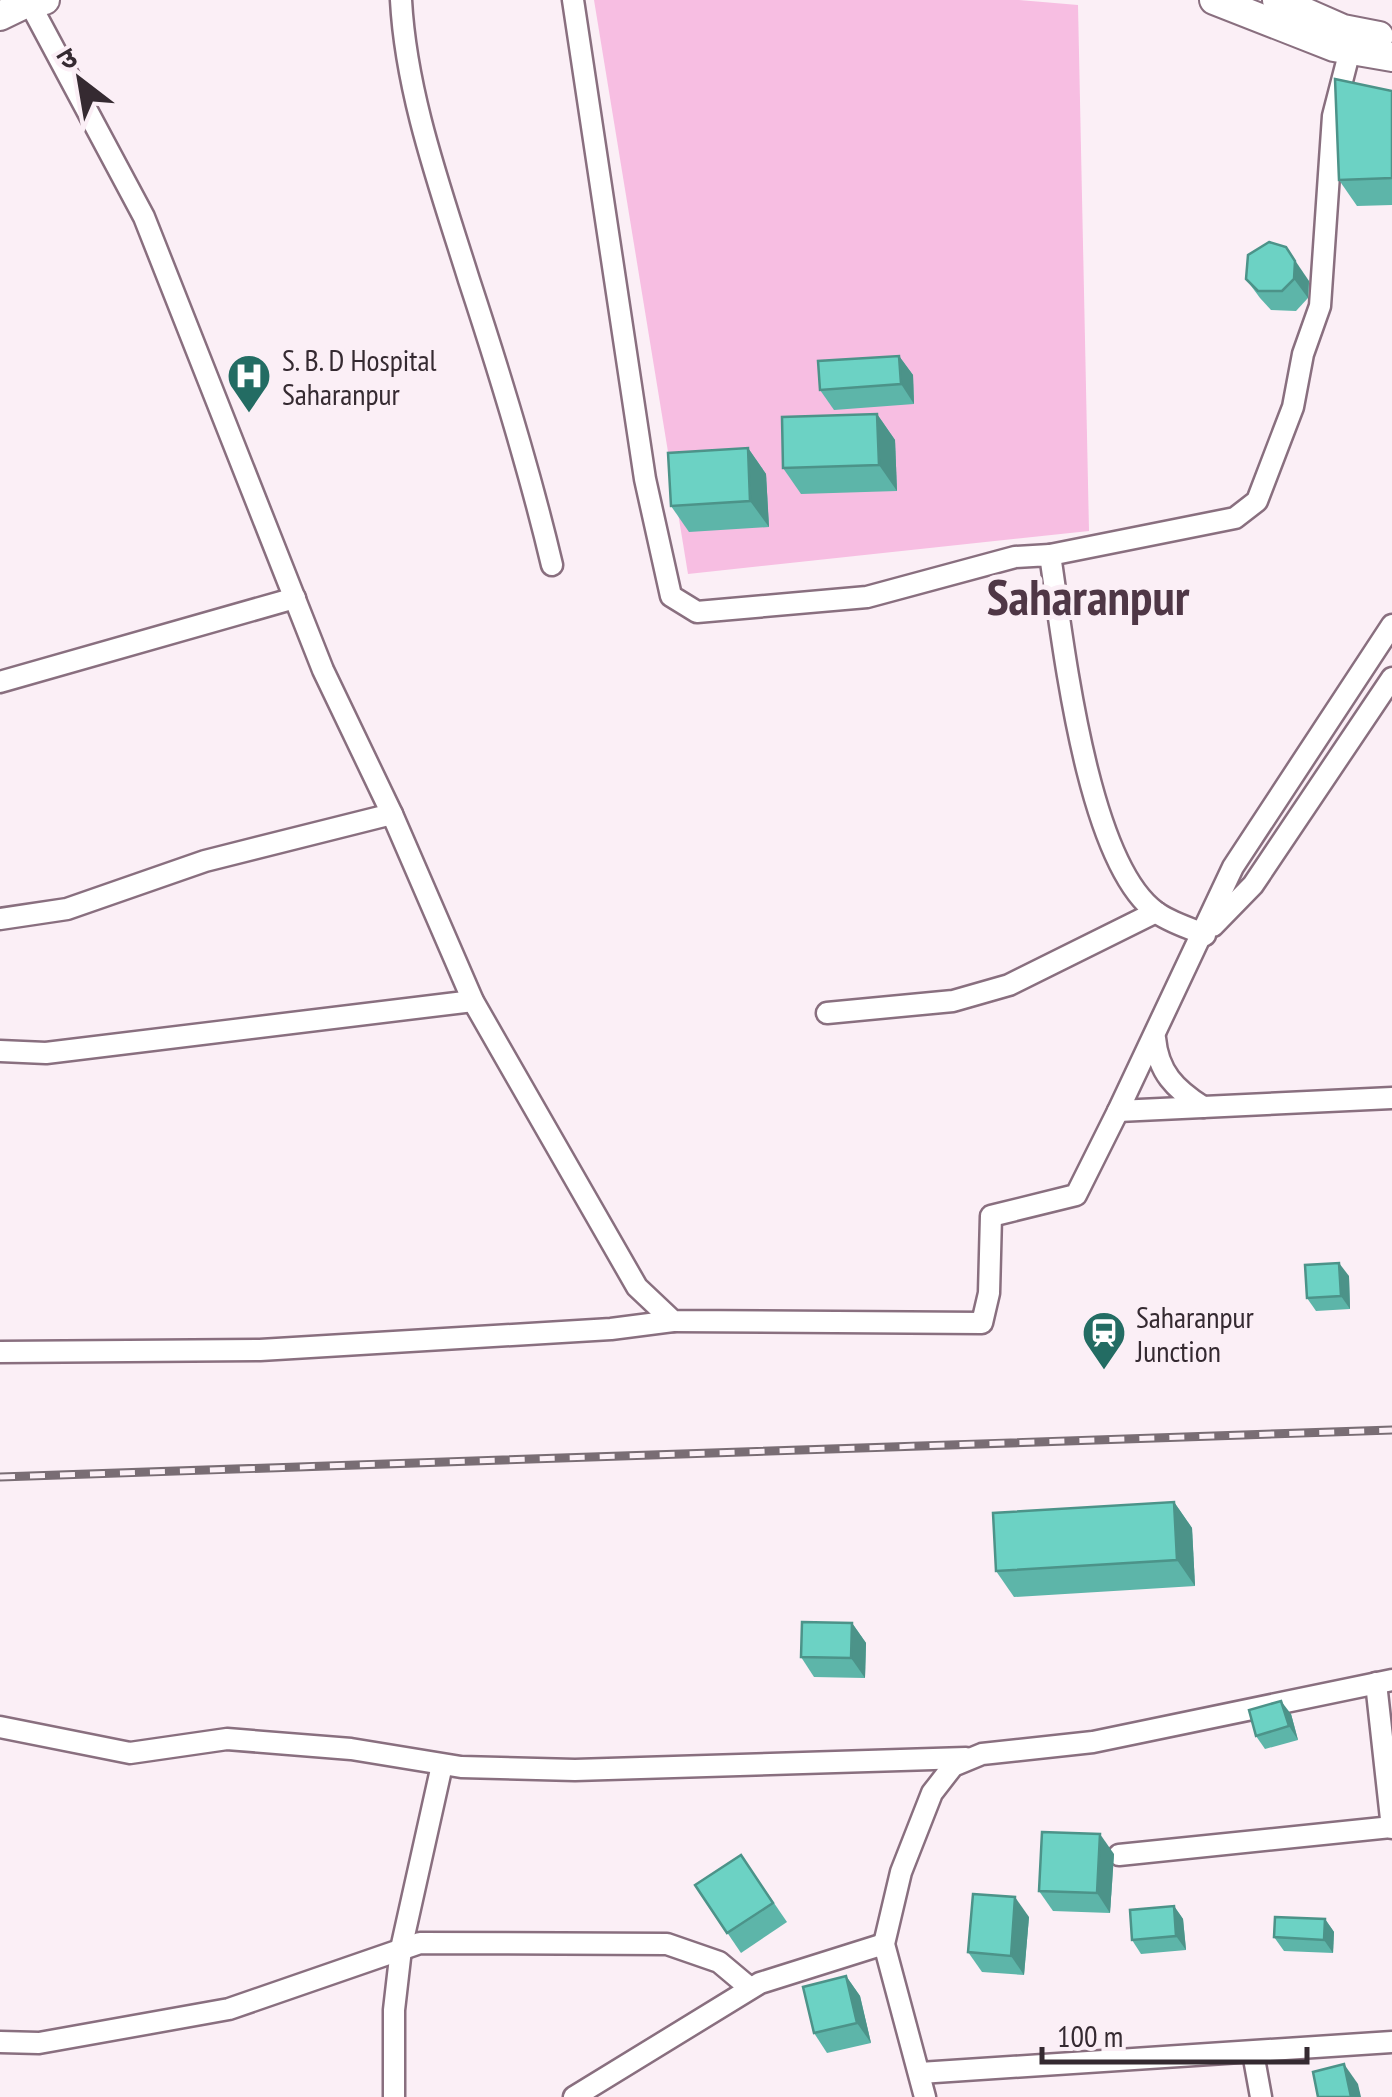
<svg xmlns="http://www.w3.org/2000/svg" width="1392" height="2097" font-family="'PT Sans Narrow','Noto Sans Devanagari',sans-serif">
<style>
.green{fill:#f7bee2}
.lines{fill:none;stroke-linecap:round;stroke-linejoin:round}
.minor-casing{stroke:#896f7f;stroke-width:25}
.major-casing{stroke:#896f7f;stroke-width:32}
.minor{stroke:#fff;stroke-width:20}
.major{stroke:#fff;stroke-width:28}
.rail-casing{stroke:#796d74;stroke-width:9}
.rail{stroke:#fbeff6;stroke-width:5;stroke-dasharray:15;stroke-linecap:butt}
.wall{fill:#5db5a9}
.shaded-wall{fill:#4c9389}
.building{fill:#6cd2c4;stroke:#4c9389;stroke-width:2.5}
.labels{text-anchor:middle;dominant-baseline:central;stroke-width:10;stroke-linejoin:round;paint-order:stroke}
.poi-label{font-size:30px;fill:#352a31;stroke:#fbeff6;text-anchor:start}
.town-label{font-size:50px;font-weight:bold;fill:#4f3746;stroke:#fbeff6}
</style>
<rect width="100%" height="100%" fill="#fbeff6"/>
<path class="green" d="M594,0H1019L1078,5L1089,531L688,574Z"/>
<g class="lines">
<defs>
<g id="minor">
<path d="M401,0C406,95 441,190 469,280C500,374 529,468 552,565"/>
<path d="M573,0L645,479L671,596L697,612L867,597L1015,557L1050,555C1063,640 1086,861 1156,912C1169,922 1190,928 1205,935"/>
<path d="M29,2L144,217L323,670L392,814L473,1001L637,1287L673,1321L982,1323L989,1293L991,1216L1076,1195L1118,1111"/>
<path d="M1050,555L1235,518L1257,501L1293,407L1303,354L1320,306L1333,116L1350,50"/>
<path d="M1392,625L1233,867L1118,1111L1392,1098"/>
<path d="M0,682L295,598"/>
<path d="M0,919L67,909L205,861L392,814"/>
<path d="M1213,926L1253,885L1392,678"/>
<path d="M827,1013L953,1001L1009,985L1156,912"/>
<path d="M1155,1038C1158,1072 1175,1089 1203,1107"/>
<path d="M0,1051L46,1053L473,1001"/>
<path d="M0,1352L260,1350L611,1329L673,1321"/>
<path d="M1376,1683L1392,1828"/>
<path d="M0,1727L130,1753L227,1739L351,1749L461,1767L575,1770L966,1758"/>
<path d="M1119,1855L1392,1827"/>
<path d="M0,2042L39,2043L229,2009L420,1943L667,1944L719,1962L750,1988"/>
<path d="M1253,2053L1261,2097"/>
<path d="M920,2073L1392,2042"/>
<path d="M394,2097V2010L401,1949L442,1765"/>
<path d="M574,2097L760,1983L884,1944"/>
<path d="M925,2097L884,1944L901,1872L932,1793L953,1766L982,1754L1093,1742L1392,1680"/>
</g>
<g id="major">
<path d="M1214,0L1334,47L1392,57"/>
<path d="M1277,0L1343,29L1379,36"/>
<path d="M0,16L29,2L45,0"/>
</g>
</defs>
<use href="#minor" class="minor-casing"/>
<use href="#major" class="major-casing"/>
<use href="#minor" class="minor"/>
<use href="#major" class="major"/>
<defs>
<path id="rail" d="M0,1477L1392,1430"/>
</defs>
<use href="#rail" class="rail-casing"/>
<use href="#rail" class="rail"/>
</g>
<g class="wall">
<path d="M1392,91V205L1357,206L1339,180Z"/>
<path d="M1248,255L1309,281L1308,298L1296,311L1271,310L1260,298L1246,279Z"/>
<path d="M899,356L913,375L914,404L834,410L820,390Z"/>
<path d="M877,414L895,440L897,491L801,494L783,468Z"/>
<path d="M748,448L766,474L769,527L689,532L671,506Z"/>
<path d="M1349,1276L1350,1309L1316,1311L1307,1298Z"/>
<path d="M1174,1502L1192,1528L1195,1586L1014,1597L996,1571Z"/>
<path d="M852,1623L866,1643L865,1678L814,1677L801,1657Z"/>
<path d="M1291,1714L1298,1740L1265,1749L1256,1736Z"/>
<path d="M1114,1854L1110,1913L1053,1911L1039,1891Z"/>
<path d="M741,1855L787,1922L741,1953L695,1885Z"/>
<path d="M1174,1906L1183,1919L1186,1950L1141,1954L1132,1940Z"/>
<path d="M1029,1917L1024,1975L982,1972L968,1952Z"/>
<path d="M1325,1919L1334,1932L1333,1953L1284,1951L1274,1937Z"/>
<path d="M846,1976L860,1996L871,2043L827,2053L814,2033Z"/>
</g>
<g class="shaded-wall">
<path d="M1286,247L1309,281L1308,298L1294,279Z"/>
<path d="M899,356L913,375L914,404L901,384Z"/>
<path d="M877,414L895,440L897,491L879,465Z"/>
<path d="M748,448L766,474L769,527L750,501Z"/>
<path d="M1339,1263L1349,1276L1350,1309L1341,1296Z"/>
<path d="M1174,1502L1192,1528L1195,1586L1177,1560Z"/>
<path d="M852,1623L866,1643L865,1678L851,1658Z"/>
<path d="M1281,1701L1291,1714L1298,1740L1289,1726Z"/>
<path d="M1100,1834L1114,1854L1110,1913L1097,1893Z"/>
<path d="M1015,1897L1029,1917L1024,1975L1011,1956Z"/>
<path d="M1174,1906L1183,1919L1186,1950L1176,1936Z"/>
<path d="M1325,1919L1334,1932L1333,1953L1324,1940Z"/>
<path d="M846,1976L860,1996L871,2043L857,2023Z"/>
<path d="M1344,2064L1358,2084L1361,2097H1351Z"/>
</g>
<g class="building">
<path d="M1335,79L1392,91V178L1339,180Z"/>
<path d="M1269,242L1286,247L1295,261L1294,279L1282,291H1258L1246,279L1248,255Z"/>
<path d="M899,356L901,384L820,390L818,361Z"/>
<path d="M877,414L879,465L783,468L782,417Z"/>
<path d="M748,448L750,501L671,506L668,453Z"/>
<path d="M1339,1263L1341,1296L1307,1298L1305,1265Z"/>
<path d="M1174,1502L1177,1560L996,1571L993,1513Z"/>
<path d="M802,1622L852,1623L851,1658L801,1657Z"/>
<path d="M1281,1701L1289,1726L1256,1736L1249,1710Z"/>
<path d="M1042,1832L1100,1834L1097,1893L1039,1891Z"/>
<path d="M741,1855L773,1903L727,1933L695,1885Z"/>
<path d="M973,1894L1015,1897L1011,1956L968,1952Z"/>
<path d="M1174,1906L1176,1936L1132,1940L1130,1910Z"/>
<path d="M1275,1917L1325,1919L1324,1940L1274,1937Z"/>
<path d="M846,1976L857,2023L814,2033L803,1987Z"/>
<path d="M1344,2064L1351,2097H1318L1313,2072Z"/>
</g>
<defs>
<symbol id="hospital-pin" viewBox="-11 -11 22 30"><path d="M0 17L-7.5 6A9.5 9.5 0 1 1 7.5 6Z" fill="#236c63" stroke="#fbeff6"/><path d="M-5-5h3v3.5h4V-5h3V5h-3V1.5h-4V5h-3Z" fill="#fff"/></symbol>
<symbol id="station-pin" viewBox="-11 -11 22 30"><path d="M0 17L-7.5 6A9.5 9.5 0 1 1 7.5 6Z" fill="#236c63" stroke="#fbeff6"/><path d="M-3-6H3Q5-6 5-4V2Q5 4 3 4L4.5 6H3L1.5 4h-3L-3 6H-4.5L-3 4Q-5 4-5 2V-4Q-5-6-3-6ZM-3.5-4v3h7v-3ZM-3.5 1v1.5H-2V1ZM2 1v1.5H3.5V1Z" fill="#fff"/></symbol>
</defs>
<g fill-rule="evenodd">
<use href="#hospital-pin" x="224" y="351" width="50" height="68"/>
<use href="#station-pin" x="1079" y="1308" width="50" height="68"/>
</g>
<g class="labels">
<g class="poi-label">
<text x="282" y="359">S. B. D Hospital<tspan x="282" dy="34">Saharanpur</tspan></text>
<text x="1136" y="1316">Saharanpur<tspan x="1136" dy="34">Junction</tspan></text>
</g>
<g class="town-label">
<text x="1088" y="596">Saharanpur</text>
</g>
</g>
<g transform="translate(80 80) rotate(329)" stroke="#fbeff6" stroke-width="8" paint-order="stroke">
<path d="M0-8L18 38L0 25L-18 38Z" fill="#352a31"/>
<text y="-15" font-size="28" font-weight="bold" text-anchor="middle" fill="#352a31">उ</text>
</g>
<path d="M1042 2047v15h265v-15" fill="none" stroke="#352a31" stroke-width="5"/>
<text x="1057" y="2047" font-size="30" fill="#352a31" stroke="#fbeff6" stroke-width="8" paint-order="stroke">100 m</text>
</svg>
